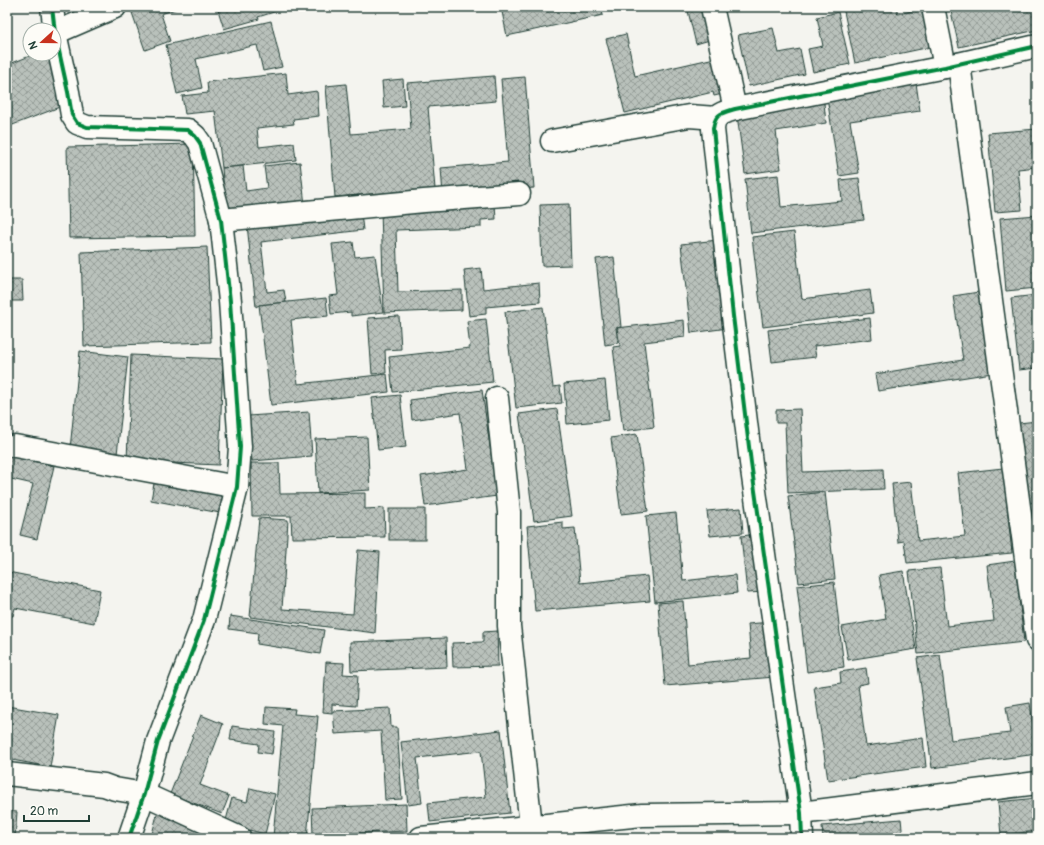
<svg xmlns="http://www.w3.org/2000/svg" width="1044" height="845" font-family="Pangolin,sans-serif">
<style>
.building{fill:url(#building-cross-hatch);stroke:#1f3d34}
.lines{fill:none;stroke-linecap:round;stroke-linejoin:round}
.minor-casing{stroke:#1f3d34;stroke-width:25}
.minor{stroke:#fdfcf7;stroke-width:22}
.cycleway-casing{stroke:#fdfcf7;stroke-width:6}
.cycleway{stroke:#00873e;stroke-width:4}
</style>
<defs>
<pattern id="building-cross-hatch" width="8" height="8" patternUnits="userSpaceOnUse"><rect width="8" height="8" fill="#b9c1bb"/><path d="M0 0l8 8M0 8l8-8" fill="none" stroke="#969e99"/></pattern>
</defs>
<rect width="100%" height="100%" fill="#f4f4ef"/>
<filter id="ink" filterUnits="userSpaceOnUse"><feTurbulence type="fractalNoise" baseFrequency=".025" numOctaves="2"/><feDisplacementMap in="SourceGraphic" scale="8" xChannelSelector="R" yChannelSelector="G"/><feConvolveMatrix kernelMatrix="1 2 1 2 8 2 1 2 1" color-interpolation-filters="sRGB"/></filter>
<g filter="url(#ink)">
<g class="building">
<path d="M130,7H181L161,14L170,41L145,50Z"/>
<path d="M217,7H290L258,17L259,19L224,29Z"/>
<path d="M501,7H601L603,15L507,36Z"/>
<path d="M687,7H704L713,39L696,44Z"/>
<path d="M843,7H896L898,14L926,8L935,46L855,63Z"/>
<path d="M950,7H1037V30L959,47Z"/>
<path d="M838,12L850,64L813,72L808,49L823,46L817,17Z"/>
<path d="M271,21L282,67L263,71L257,45L196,59L202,88L177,94L166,45Z"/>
<path d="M773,28L779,53L800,49L805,74L749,86L738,35Z"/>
<path d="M626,34L635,76L719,57L727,93L714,96L713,92L625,113L606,39Z"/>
<path d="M35,54H51L70,103L10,126L7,118V65Z"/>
<path d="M286,73L288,95L317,91L319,116L293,119L294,124L257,128L259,147L294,143L296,160L222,168L215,111L185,114L182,96L208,93L207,82Z"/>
<path d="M494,76L496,101L428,107L435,189L335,197L326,86L346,84L351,134L411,129L407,83Z"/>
<path d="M525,77L534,188L443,195L441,168L508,162L501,79Z"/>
<path d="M403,79L405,106L384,108L382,81Z"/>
<path d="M916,83L920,111L850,121L859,173L839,176L827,97Z"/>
<path d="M824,103L826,123L776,131L781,169L745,174L737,115Z"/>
<path d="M1037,129V167L1018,169L1022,210L995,212L988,133Z"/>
<path d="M193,144L195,236L69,238L67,147Z"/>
<path d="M300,162L305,205L226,214L222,168L243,166L246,191L267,188L264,166Z"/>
<path d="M778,175L781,207L842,201L840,180L859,178L864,220L751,233L745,179Z"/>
<path d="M569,204L571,265L542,266L540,205Z"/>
<path d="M495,205L496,219L481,220V227L396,230L398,292L462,290V310L384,313L381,209Z"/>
<path d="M361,213L363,230L261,242L267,292L284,290L286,302L259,305L256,307L247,225Z"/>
<path d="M1037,215V288L1006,291L1000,218Z"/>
<path d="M794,232L802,299L870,290L873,313L763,327L752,237Z"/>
<path d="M718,240L728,328L691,333L681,244Z"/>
<path d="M353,242L355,257L375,255L383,312L351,316V312L331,314L329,296L338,295L332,244Z"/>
<path d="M207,247L211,342L84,346L81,252Z"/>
<path d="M614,257L621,327L616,328L618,343L605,345L596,259Z"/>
<path d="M481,268L483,289L539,283L540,302L486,307V314L469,316L464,270Z"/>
<path d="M7,280H22L23,301H7Z"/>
<path d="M979,292L992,373L878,391L875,374L963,360L953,296Z"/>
<path d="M1037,295V368L1019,370L1011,298Z"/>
<path d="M326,298L328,316L291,320L298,384L387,374L389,392L271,405L259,305Z"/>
<path d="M543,307L553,387L560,386L562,403L516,408L505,312Z"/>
<path d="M399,316L401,349L385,350L386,373L372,374L368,318Z"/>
<path d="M870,318L872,339L814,346L816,357L772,362L768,330Z"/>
<path d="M486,319L493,382L393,392L389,357L470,348L467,321Z"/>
<path d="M684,320L685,337L644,342L654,427L623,431L613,347L620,346L617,328Z"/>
<path d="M80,351L128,357L117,454L70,449Z"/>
<path d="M131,355L223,359L219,465L127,461Z"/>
<path d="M605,380L609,420L567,424L564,384Z"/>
<path d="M482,390L497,496L425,506L421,476L468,469L460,413L412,420L410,400Z"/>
<path d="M400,395L406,447L378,450L372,398Z"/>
<path d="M557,409L572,516L534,521L519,414Z"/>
<path d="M800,409L803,472L883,469L884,489L788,493L785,423H776V410Z"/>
<path d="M309,412L312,456L252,461L248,416Z"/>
<path d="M1037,421V502L1030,503L1019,423Z"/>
<path d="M637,434L648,511L621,514L611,438Z"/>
<path d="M367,437L370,490L318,493L315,439Z"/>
<path d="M7,455L54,466L37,539L20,535L33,484L7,478Z"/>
<path d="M251,463H279L280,494L365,493V509L384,508L385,537L292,538L291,516H252Z"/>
<path d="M1003,468L1012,553L907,563L904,541L898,542L892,484L911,482L918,541L965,536L958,473Z"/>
<path d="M155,478L224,491L220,513L151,500Z"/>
<path d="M825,492L835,579L799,583L788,496Z"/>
<path d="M741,508L743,533L710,536L707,511Z"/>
<rect x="389" y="509" width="36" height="31"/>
<path d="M1037,509V558L1028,511Z"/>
<path d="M676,513L683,581L735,575L737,593L655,602L646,516Z"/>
<path d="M259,518L288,520L282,609L353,614L358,550L380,552L375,633L250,617Z"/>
<path d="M563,522V529L575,528L580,583L647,576L650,601L535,611L527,526Z"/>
<path d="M758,534L765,592L747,593L741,536Z"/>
<path d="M1015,561L1024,642L918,654L909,571L940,568L947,626L994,621L987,565Z"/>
<path d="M903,571L916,649L848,660L842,627L886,619L879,575Z"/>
<path d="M8,572L100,590L94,623L15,608L13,616L7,615Z"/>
<path d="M834,582L844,667L807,672L797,586Z"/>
<path d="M683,601L688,664L751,658L748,624L771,622L775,677L665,686L658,603Z"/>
<path d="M230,616L324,630L320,654L257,644L258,633L229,629Z"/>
<path d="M497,631L498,666L453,667L452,643L483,642V632Z"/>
<path d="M446,638L447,667L351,671L350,642Z"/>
<path d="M940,655L951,740L1010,733L1006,707L1030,703L1037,754L932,768L917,658Z"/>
<path d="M326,662L344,663L343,674L358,675L356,706L332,704V713L323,712Z"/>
<path d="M866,668L868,683L858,685L866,746L923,738L926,767L828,780L814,687L841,683L840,672Z"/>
<path d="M7,706L59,715L50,767L7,759Z"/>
<path d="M266,707L295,709L294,714L318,716L307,838L273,837L283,726L265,724Z"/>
<path d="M390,708L391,727H397L402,799L385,800L381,731L335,734L333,711Z"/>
<path d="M201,715L223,724L200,785L229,796L222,814L170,794Z"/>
<path d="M232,726L275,732L272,754L258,752L259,744L230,740Z"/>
<path d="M501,730L510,813L430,822L428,803L486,797L481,751L417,758L422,803L408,805L401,742Z"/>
<path d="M250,788L275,794L265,834L225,824L232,798L247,802Z"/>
<path d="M1037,798V831L1001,835L998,802Z"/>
<path d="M406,804L407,831L313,835L312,808Z"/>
<path d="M7,811L17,812L15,838H7Z"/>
<path d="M158,811L222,838H151Z"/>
<path d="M901,819L903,838H823L822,826Z"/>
</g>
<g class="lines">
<defs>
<g id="minor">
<path d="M52,7L55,33L68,92L72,115L77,123L87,127L188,130L195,136L200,143L221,220L230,301L240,447L237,487L204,620L158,741L144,794L129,838"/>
<path d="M712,7L735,109"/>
<path d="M933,7L945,67"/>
<path d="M55,33L115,7"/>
<path d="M959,64L1037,640"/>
<path d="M552,141L689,116L716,118"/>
<path d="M221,220L424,201L519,194"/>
<path d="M497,398L509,512V626L531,826"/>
<path d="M15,446L237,487"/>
<path d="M7,774L104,785L115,789L144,794L240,838"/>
<path d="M421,838L642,815L801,813L1037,783"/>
<path d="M802,838L801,813L751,463L733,316L713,129C715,113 722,113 735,109L945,67L1037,46"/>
</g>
</defs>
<use href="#minor" class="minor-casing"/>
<use href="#minor" class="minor"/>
<defs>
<g id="cycleway">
<path d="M52,7L55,33L68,92L72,115L77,123L87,127L188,130L195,136L200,143L221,220L230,301L240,447L237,487L204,620L158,741L144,794L129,838"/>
<path d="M802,838L801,813L751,463L733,316L713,129C715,113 722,113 735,109L945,67L1037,46"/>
</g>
</defs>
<use href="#cycleway" class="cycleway-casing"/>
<use href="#cycleway" class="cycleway"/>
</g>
</g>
<rect width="1044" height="845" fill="none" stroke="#fdfcf7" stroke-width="24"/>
<rect x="12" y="12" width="1020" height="821" fill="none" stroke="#1f3d34" stroke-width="1.5" filter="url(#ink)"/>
<g transform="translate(42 42) rotate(249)"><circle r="19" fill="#fdfcf7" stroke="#a4b0a9"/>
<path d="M0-3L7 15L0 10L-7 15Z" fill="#c8321e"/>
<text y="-6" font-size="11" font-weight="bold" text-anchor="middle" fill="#1f3d34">N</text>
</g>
<path d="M24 815v6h65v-6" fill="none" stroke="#1f3d34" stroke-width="2"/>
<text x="30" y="815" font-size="12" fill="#1f3d34" stroke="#fdfcf7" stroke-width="3" paint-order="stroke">20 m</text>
</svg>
